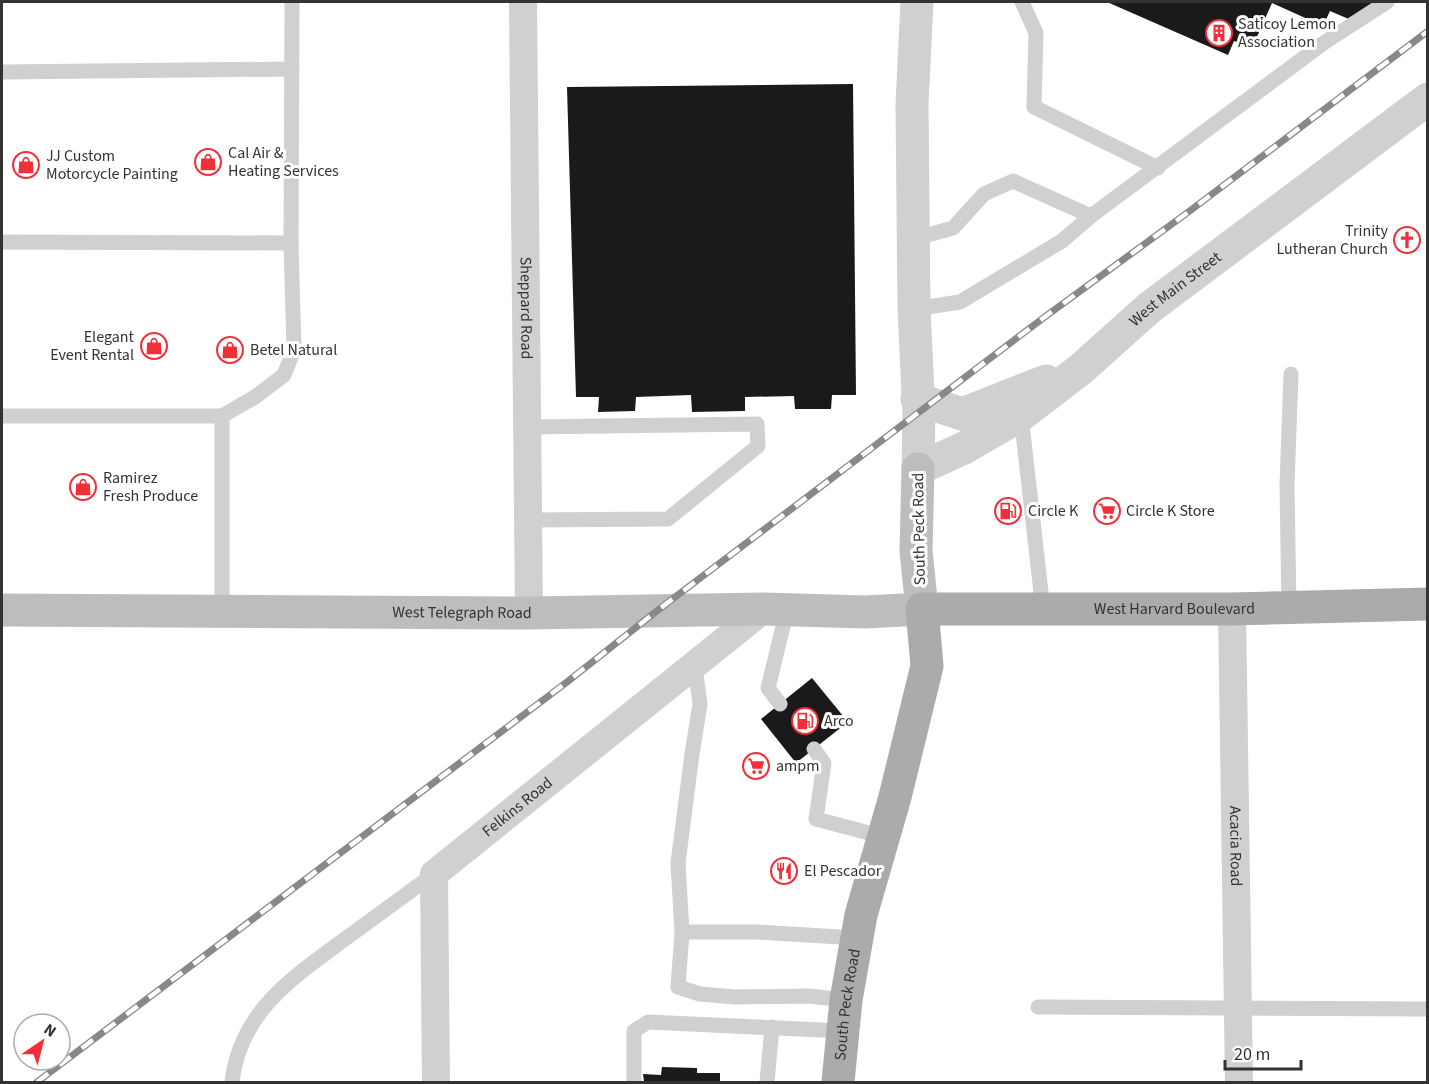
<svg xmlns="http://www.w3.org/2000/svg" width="1429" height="1084" font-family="'Source Sans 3',sans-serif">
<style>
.building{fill:#1a1a1a}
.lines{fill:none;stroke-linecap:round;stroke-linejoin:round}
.service{stroke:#d0d0d0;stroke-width:15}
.minor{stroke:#d0d0d0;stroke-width:28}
.tertiary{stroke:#d0d0d0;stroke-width:33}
.secondary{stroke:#bdbdbd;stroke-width:33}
.primary{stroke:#ababab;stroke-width:33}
.rail-casing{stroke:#888;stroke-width:7}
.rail{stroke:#fff;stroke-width:4.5;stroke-dasharray:14;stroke-linecap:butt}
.labels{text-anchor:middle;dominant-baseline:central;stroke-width:6;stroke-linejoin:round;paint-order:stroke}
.poi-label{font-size:16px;fill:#333;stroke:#fff;text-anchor:start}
.street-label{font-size:16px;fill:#333;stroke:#fff}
</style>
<rect width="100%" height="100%" fill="#fff"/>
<g class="building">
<path d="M1107,2H1376L1351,20L1330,11L1323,26L1272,3L1252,48L1234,41L1228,55Z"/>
<path d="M853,84L856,395H832L831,409H795L794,396L745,397V411L692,412L691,395L636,397L635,411L598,412L599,397H576L567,87Z"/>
<path d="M812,678L848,722L796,763L761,719Z"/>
<path d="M662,1067L697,1068V1073H720V1082H644L643,1074L661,1075Z"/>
</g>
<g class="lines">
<g class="service">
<path d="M1022,2L1036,33L1034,107L1158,168"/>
<path d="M2,72L292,69"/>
<path d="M913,239L953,228L984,194L1013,181L1091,216"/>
<path d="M2,242L291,243L292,2"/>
<path d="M914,309L960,302L1062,241L1091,216L1325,42L1387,2"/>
<path d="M1021,415L1043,610"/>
<path d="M2,416H222L255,397L284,375L294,350L291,243"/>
<path d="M222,416V611"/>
<path d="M527,427L757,424L758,446L668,519L528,520"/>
<path d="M1289,607L1287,485L1291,374"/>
<path d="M695,666L700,704L692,754L678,863L682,932L678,987L700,994L735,997L808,996L846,1000"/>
<path d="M780,704L768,688L787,610"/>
<path d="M814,749L824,763L816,819L884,837"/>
<path d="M682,932H757L856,938"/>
<path d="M1038,1007L1428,1009"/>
<path d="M232,1082C240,1012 292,978 345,939C374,918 404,896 434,874"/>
<path d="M634,1082V1031L648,1022L842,1031"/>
<path d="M767,1082L772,1027"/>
</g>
<g class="minor">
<path id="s1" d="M523,2L529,613"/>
<path id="s2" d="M1232,609L1239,1082"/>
<path id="s3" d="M436,1082L434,874L764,609"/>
</g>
<g class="tertiary">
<path id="s4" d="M917,2L912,104L914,309L919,414L918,469L964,448L1021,415L1081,369L1149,308L1428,99"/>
<path d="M917,399L962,414L1046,381"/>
</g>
<path class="secondary" id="s5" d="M2,610L529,613L764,609L865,612L922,609L916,551L918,469"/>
<path class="primary" id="s6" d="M838,1082L846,1000L861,915L895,797L927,666L922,609H1232L1428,604"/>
<defs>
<path id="rail" d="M37,1082L567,682L658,610L1046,316L1187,213L1428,31"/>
</defs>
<use href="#rail" class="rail-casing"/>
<use href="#rail" class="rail"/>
</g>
<defs>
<symbol id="building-ring" viewBox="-11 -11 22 22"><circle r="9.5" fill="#fff" stroke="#ef3039" stroke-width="1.5"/><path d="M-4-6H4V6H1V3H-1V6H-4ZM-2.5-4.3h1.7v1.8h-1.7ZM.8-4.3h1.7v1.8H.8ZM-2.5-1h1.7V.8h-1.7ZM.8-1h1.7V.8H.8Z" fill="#ef3039"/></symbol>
<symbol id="shop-ring" viewBox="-11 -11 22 22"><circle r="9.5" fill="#fff" stroke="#ef3039" stroke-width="1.5"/><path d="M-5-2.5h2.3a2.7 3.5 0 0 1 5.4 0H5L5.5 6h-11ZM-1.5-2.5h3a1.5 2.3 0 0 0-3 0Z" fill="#ef3039"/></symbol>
<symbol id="church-ring" viewBox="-11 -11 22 22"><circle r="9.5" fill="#fff" stroke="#ef3039" stroke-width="1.5"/><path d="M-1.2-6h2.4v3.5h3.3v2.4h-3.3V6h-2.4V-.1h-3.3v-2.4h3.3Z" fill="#ef3039"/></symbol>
<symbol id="fuel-ring" viewBox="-11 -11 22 22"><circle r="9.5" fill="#fff" stroke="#ef3039" stroke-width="1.5"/><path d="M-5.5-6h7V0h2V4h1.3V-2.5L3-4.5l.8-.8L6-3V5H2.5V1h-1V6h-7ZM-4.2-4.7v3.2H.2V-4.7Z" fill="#ef3039"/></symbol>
<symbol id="supermarket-ring" viewBox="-11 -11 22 22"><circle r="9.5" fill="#fff" stroke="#ef3039" stroke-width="1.5"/><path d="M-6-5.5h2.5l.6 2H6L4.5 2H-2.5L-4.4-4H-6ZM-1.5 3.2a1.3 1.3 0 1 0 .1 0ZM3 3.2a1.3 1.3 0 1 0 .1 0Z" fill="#ef3039"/></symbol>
<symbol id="restaurant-ring" viewBox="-11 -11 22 22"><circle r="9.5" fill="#fff" stroke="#ef3039" stroke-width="1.5"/><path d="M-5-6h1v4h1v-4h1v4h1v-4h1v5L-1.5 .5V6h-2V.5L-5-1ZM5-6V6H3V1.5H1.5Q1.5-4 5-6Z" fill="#ef3039"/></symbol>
</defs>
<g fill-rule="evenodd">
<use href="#building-ring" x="1204" y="18" width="30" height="30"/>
<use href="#shop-ring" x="193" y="147" width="30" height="30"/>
<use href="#shop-ring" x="11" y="150" width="30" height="30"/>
<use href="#church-ring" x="1392" y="225" width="30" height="30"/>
<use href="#shop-ring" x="139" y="331" width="30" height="30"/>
<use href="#shop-ring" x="215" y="335" width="30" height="30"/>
<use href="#shop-ring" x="68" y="472" width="30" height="30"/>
<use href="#fuel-ring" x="993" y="496" width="30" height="30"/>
<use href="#supermarket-ring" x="1092" y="496" width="30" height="30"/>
<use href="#fuel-ring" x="790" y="706" width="30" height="30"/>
<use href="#supermarket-ring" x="741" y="751" width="30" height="30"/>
<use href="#restaurant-ring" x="769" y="856" width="30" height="30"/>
</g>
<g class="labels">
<g class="poi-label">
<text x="1238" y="24">Saticoy Lemon<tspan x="1238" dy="18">Association</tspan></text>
<text x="228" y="153">Cal Air &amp;<tspan x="228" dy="18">Heating Services</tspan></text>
<text x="46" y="156">JJ Custom<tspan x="46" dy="18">Motorcycle Painting</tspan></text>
<text x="1388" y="231" text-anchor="end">Trinity<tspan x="1388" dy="18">Lutheran Church</tspan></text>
<text x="134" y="337" text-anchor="end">Elegant<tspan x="134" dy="18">Event Rental</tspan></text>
<text x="250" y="350">Betel Natural</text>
<text x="103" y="478">Ramirez<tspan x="103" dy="18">Fresh Produce</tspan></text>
<text x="1028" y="511">Circle K</text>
<text x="1126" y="511">Circle K Store</text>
<text x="824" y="721">Arco</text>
<text x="776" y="766">ampm</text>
<text x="804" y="871">El Pescador</text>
</g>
<g class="street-label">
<text stroke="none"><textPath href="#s4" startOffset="783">West Main Street</textPath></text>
<text stroke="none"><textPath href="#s1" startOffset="306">Sheppard Road</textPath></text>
<text transform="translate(919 529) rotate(-91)">South Peck Road</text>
<text stroke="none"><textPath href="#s6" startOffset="736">West Harvard Boulevard</textPath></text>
<text stroke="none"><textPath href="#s5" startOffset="460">West Telegraph Road</textPath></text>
<text stroke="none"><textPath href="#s3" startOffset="315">Felkins Road</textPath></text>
<text stroke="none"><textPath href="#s2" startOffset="237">Acacia Road</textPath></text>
<text stroke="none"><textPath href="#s6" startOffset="78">South Peck Road</textPath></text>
</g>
</g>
<rect width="1429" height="1084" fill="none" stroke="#333333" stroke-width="6"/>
<g transform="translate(42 1042) rotate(35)"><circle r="28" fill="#ffffff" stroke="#adadad" stroke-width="1.5"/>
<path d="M0-4.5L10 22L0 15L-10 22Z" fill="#ef3039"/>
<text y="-9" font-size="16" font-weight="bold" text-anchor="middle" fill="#333333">N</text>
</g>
<path d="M1225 1060v9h76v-9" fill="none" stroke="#333333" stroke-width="3"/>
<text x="1234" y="1060" font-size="18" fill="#333333" stroke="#ffffff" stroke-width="4.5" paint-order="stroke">20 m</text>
</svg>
